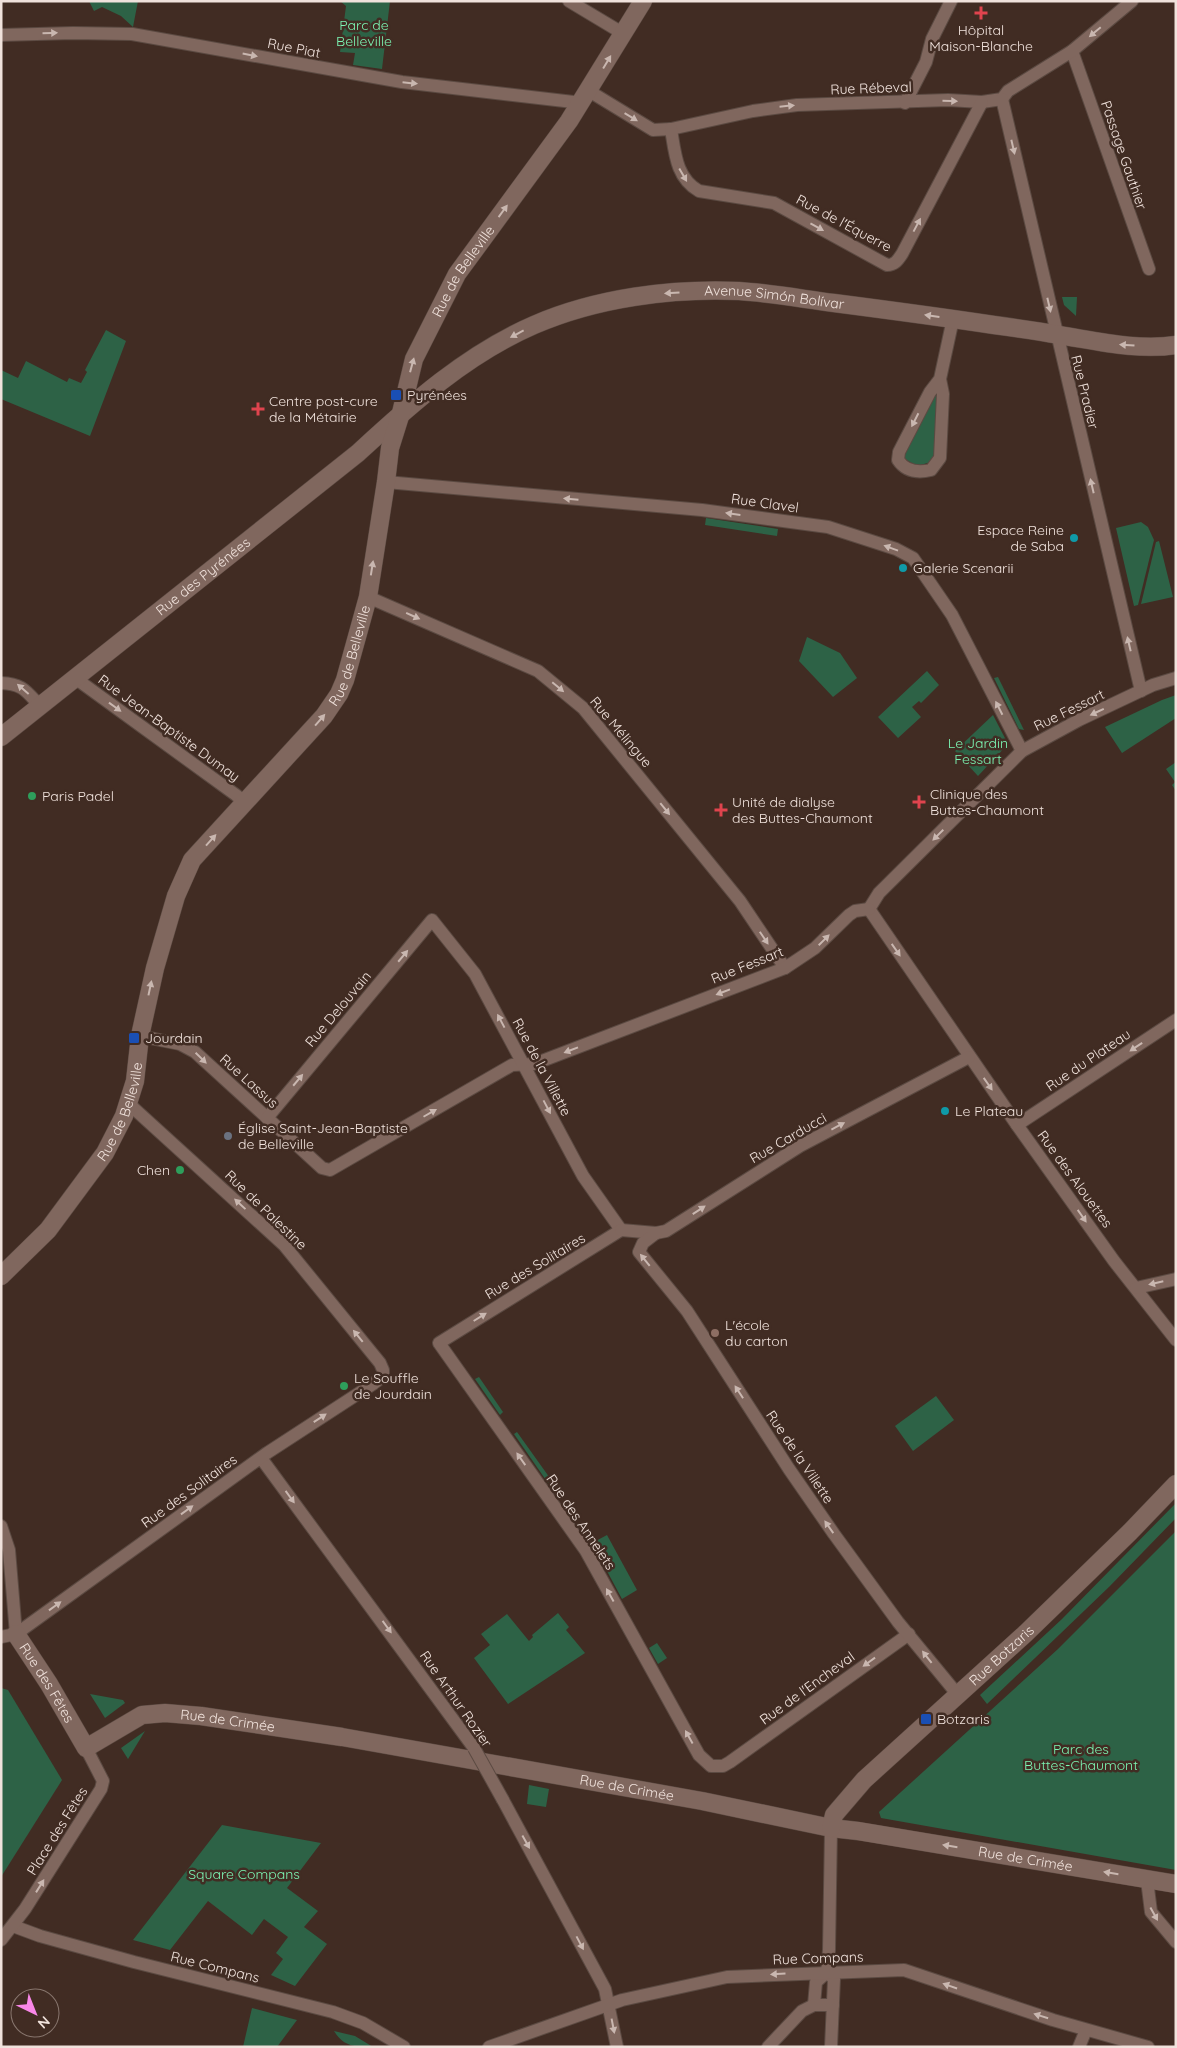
<svg xmlns="http://www.w3.org/2000/svg" width="1177" height="2048" font-family="Quicksand,sans-serif">
<style>
.green{fill:#2d6246}
.lines{fill:none;stroke-linecap:round;stroke-linejoin:round}
.street-casing{stroke:#5b4a42;stroke-width:14}
.secondary-casing{stroke:#5b4a42;stroke-width:19}
.street{stroke:#80675e;stroke-width:12}
.secondary{stroke:#80675e;stroke-width:18}
.street-bridge-casing{stroke:#5b4a42;stroke-width:14;stroke-linecap:butt}
.street-bridge{stroke:#80675e;stroke-width:12}
.oneway{fill:#c9b7b0}
.health-dot{fill:#e0444e;stroke:#412c23;stroke-width:2}
.transit-dot{fill:#1a4fb4;stroke:#412c23;stroke-width:2}
.culture-dot{fill:#0f9aa8;stroke:#412c23;stroke-width:2}
.leisure-dot{fill:#2e9e5b;stroke:#412c23;stroke-width:2}
.worship-dot{fill:#6b7280;stroke:#412c23;stroke-width:2}
.education-dot{fill:#8d6e63;stroke:#412c23;stroke-width:2}
.labels{text-anchor:middle;dominant-baseline:central;stroke-width:5;stroke-linejoin:round;paint-order:stroke}
.park-label{font-size:14px;fill:#7cf6b4;stroke:#412c23}
.poi-label{font-size:14px;fill:#f0e2dc;stroke:#412c23;text-anchor:start}
.street-label{font-size:14px;fill:#f0e2dc;stroke:#412c23}
</style>
<rect width="100%" height="100%" fill="#412c23"/>
<g class="green">
<path d="M89,1H138L133,27L121,16L102,7L94,11Z"/>
<path d="M340,1H390L382,69L353,65L355,53L340,52L346,6Z"/>
<path d="M1062,297H1077L1076,316L1064,305Z"/>
<path d="M106,330L126,341L90,436L1,399V370L18,378L26,361L67,382L69,378L81,383L87,372L85,370Z"/>
<path d="M934,393L939,394L935,457L931,462L917,466L905,459L902,453Z"/>
<path d="M706,518L778,529L777,536L705,525Z"/>
<path d="M1141,522L1148,527L1154,540L1138,605L1134,606L1116,528Z"/>
<path d="M1159,541L1173,597L1141,604L1156,542Z"/>
<path d="M807,637L840,653L857,678L833,697L799,661Z"/>
<path d="M927,671L939,685L921,703L919,701L912,707L921,717L898,738L878,717Z"/>
<path d="M998,677L1024,730L1019,729L994,678Z"/>
<path d="M1176,695V718L1122,753L1105,727L1162,700Z"/>
<path d="M993,715L1008,744L978,776L955,751Z"/>
<path d="M1176,762V791L1172,785L1175,782L1166,769Z"/>
<path d="M479,1377L503,1412L500,1415L475,1379Z"/>
<path d="M936,1396L954,1420L913,1451L895,1426Z"/>
<path d="M517,1432L552,1481L548,1483L514,1434Z"/>
<path d="M1176,1503V1518L1110,1586L987,1704L980,1695L1062,1619Z"/>
<path d="M1176,1531V1870L881,1818L879,1812L1058,1649Z"/>
<path d="M607,1535L637,1590L622,1599L592,1543Z"/>
<path d="M558,1613L569,1627L566,1630L585,1653L508,1704L474,1658L490,1645L481,1634L507,1614L529,1641L533,1637L532,1635Z"/>
<path d="M657,1643L667,1658L658,1664L649,1648Z"/>
<path d="M1,1688L8,1690L62,1780L1,1877Z"/>
<path d="M90,1694L123,1700L125,1703L105,1718Z"/>
<path d="M145,1731L128,1759L121,1748Z"/>
<path d="M529,1785L549,1789L546,1807L527,1804Z"/>
<path d="M222,1825L321,1843L287,1888L318,1911L304,1927L327,1944L295,1986L271,1975L283,1959L276,1953L288,1937L264,1919L252,1935L208,1901L170,1950L133,1940Z"/>
<path d="M252,2008L297,2020L277,2047H243Z"/>
<path d="M334,2031L355,2036L373,2047C355,2047 344,2047 334,2031Z"/>
</g>
<g class="lines">
<defs>
<g id="street">
<path d="M569,1L624,34"/>
<path d="M1,35L73,33L132,34L402,82L582,103"/>
<path d="M1072,51L1149,269"/>
<path d="M589,91L653,130L671,129L753,111L797,105L948,100L982,102L1002,99L1008,91L1072,51L1132,1"/>
<path d="M1002,99L1141,691"/>
<path d="M905,103L926,62L932,39L951,1"/>
<path d="M671,129C675,153 676,178 699,191L774,203L887,265C895,265 898,260 902,254L982,102"/>
<path d="M940,379L930,392L899,452L898,460C906,472 918,473 931,470L940,458L943,394L940,379L953,319"/>
<path d="M386,482L702,510L828,527L896,549L913,558L952,615L1022,751"/>
<path d="M368,597L538,671L583,708L740,901L785,968"/>
<path d="M75,678L236,795L245,803"/>
<path d="M1,683C23,684 26,691 40,706"/>
<path d="M869,909L1017,1125L1114,1261L1176,1340"/>
<path d="M869,909L879,893L1022,751L1079,720L1153,685L1176,678"/>
<path d="M140,1036L180,1044L195,1052L322,1168L330,1170L512,1065L534,1064L785,968L815,948L849,915L855,911L869,909"/>
<path d="M267,1118L432,920L475,974L583,1176L621,1230"/>
<path d="M1017,1125L1176,1020"/>
<path d="M621,1230L439,1343L586,1551L699,1755L711,1766H723L730,1762L909,1634"/>
<path d="M621,1230L656,1233L666,1231L800,1146L969,1057"/>
<path d="M656,1233L643,1243L639,1252L687,1311L789,1469L834,1534L898,1622L958,1695"/>
<path d="M1136,1288L1176,1279"/>
<path d="M261,1458L474,1748"/>
<path d="M1,1526L9,1550L16,1634"/>
<path d="M1,1637L16,1634L267,1453L373,1384L383,1376V1370L380,1363L284,1245L129,1104"/>
<path d="M503,1800L605,1989L617,2047"/>
<path d="M1147,1880L1151,1912L1176,1942"/>
<path d="M13,1926L40,1936L134,1962L333,2012L363,2023L404,2047"/>
<path d="M1,1940L25,1909L101,1789L103,1781L86,1748"/>
<path d="M827,1972L834,1979L831,2047"/>
<path d="M814,2005L816,1982L827,1972L829,1950L831,1828"/>
<path d="M489,2047L622,2000L727,1977L904,1970L1053,2020L1148,2047"/>
<path d="M768,2047L802,2011L814,2005H833"/>
<path d="M1079,2047L1086,2030"/>
</g>
<g id="secondary">
<path id="s1" d="M1,737L358,453C411,404 467,354 534,325C596,298 672,288 739,291C771,293 803,299 834,303C888,310 941,317 994,325C1016,328 1038,331 1059,335C1097,341 1138,351 1176,345"/>
<path id="s2" d="M1,1276L48,1230L105,1153L124,1116L135,1081L140,1036L155,968L176,896L192,860L324,716L339,694L345,680L368,597L386,482L390,448L401,413L414,359L457,274L569,121L643,1"/>
<path id="s3" d="M16,1634L49,1684L86,1748L142,1715L165,1713L201,1716L342,1737L702,1801L831,1828L858,1831L1176,1884"/>
<path id="s4" d="M831,1828L834,1815L864,1780L1026,1633L1130,1532L1176,1484"/>
</g>
</defs>
<use href="#street" class="street-casing"/>
<use href="#secondary" class="secondary-casing"/>
<use href="#street" class="street"/>
<use href="#secondary" class="secondary"/>
<defs>
<path id="street-bridge" d="M474,1748L503,1800"/>
</defs>
<use href="#street-bridge" class="street-bridge-casing"/>
<use href="#street-bridge" class="street-bridge"/>
</g>
<defs><path id="oneway-solid" d="M-6-.8H1V-3.2L6.5 0L1 3.2V.8H-6Z" transform="scale(1.25)"/></defs>
<g class="oneway">
<use href="#oneway-solid" transform="translate(1095 32) rotate(140)"/>
<use href="#oneway-solid" transform="translate(50 33) rotate(-2)"/>
<use href="#oneway-solid" transform="translate(250 55) rotate(11)"/>
<use href="#oneway-solid" transform="translate(607 62) rotate(-59)"/>
<use href="#oneway-solid" transform="translate(410 83) rotate(6)"/>
<use href="#oneway-solid" transform="translate(950 101) rotate(1)"/>
<use href="#oneway-solid" transform="translate(787 106) rotate(-6)"/>
<use href="#oneway-solid" transform="translate(631 117) rotate(31)"/>
<use href="#oneway-solid" transform="translate(1013 147) rotate(77)"/>
<use href="#oneway-solid" transform="translate(683 175) rotate(60)"/>
<use href="#oneway-solid" transform="translate(503 211) rotate(-54)"/>
<use href="#oneway-solid" transform="translate(917 225) rotate(-62)"/>
<use href="#oneway-solid" transform="translate(817 227) rotate(29)"/>
<use href="#oneway-solid" transform="translate(672 293) rotate(176)"/>
<use href="#oneway-solid" transform="translate(1049 305) rotate(77)"/>
<use href="#oneway-solid" transform="translate(932 316) rotate(-172)"/>
<use href="#oneway-solid" transform="translate(517 334) rotate(152)"/>
<use href="#oneway-solid" transform="translate(1127 345) rotate(-176)"/>
<use href="#oneway-solid" transform="translate(412 365) rotate(-75)"/>
<use href="#oneway-solid" transform="translate(915 420) rotate(117)"/>
<use href="#oneway-solid" transform="translate(1092 486) rotate(-103)"/>
<use href="#oneway-solid" transform="translate(571 499) rotate(-175)"/>
<use href="#oneway-solid" transform="translate(733 514) rotate(-172)"/>
<use href="#oneway-solid" transform="translate(891 548) rotate(-160)"/>
<use href="#oneway-solid" transform="translate(372 568) rotate(-81)"/>
<use href="#oneway-solid" transform="translate(413 616) rotate(24)"/>
<use href="#oneway-solid" transform="translate(1129 644) rotate(-103)"/>
<use href="#oneway-solid" transform="translate(558 687) rotate(40)"/>
<use href="#oneway-solid" transform="translate(23 689) rotate(-139)"/>
<use href="#oneway-solid" transform="translate(115 707) rotate(36)"/>
<use href="#oneway-solid" transform="translate(999 708) rotate(-117)"/>
<use href="#oneway-solid" transform="translate(1097 712) rotate(155)"/>
<use href="#oneway-solid" transform="translate(320 720) rotate(-49)"/>
<use href="#oneway-solid" transform="translate(665 809) rotate(51)"/>
<use href="#oneway-solid" transform="translate(938 835) rotate(135)"/>
<use href="#oneway-solid" transform="translate(211 840) rotate(-48)"/>
<use href="#oneway-solid" transform="translate(764 938) rotate(56)"/>
<use href="#oneway-solid" transform="translate(824 940) rotate(-45)"/>
<use href="#oneway-solid" transform="translate(896 950) rotate(55)"/>
<use href="#oneway-solid" transform="translate(403 956) rotate(-50)"/>
<use href="#oneway-solid" transform="translate(150 988) rotate(-78)"/>
<use href="#oneway-solid" transform="translate(723 992) rotate(159)"/>
<use href="#oneway-solid" transform="translate(501 1021) rotate(-118)"/>
<use href="#oneway-solid" transform="translate(1136 1047) rotate(146)"/>
<use href="#oneway-solid" transform="translate(571 1050) rotate(159)"/>
<use href="#oneway-solid" transform="translate(201 1058) rotate(44)"/>
<use href="#oneway-solid" transform="translate(298 1080) rotate(-50)"/>
<use href="#oneway-solid" transform="translate(988 1084) rotate(55)"/>
<use href="#oneway-solid" transform="translate(547 1107) rotate(62)"/>
<use href="#oneway-solid" transform="translate(430 1113) rotate(-30)"/>
<use href="#oneway-solid" transform="translate(838 1126) rotate(-28)"/>
<use href="#oneway-solid" transform="translate(240 1204) rotate(-137)"/>
<use href="#oneway-solid" transform="translate(699 1210) rotate(-33)"/>
<use href="#oneway-solid" transform="translate(1082 1216) rotate(55)"/>
<use href="#oneway-solid" transform="translate(645 1260) rotate(-129)"/>
<use href="#oneway-solid" transform="translate(1156 1283) rotate(167)"/>
<use href="#oneway-solid" transform="translate(480 1317) rotate(-32)"/>
<use href="#oneway-solid" transform="translate(358 1336) rotate(-129)"/>
<use href="#oneway-solid" transform="translate(739 1392) rotate(-123)"/>
<use href="#oneway-solid" transform="translate(320 1418) rotate(-33)"/>
<use href="#oneway-solid" transform="translate(521 1459) rotate(-125)"/>
<use href="#oneway-solid" transform="translate(290 1497) rotate(54)"/>
<use href="#oneway-solid" transform="translate(187 1510) rotate(-36)"/>
<use href="#oneway-solid" transform="translate(829 1527) rotate(-125)"/>
<use href="#oneway-solid" transform="translate(610 1595) rotate(-119)"/>
<use href="#oneway-solid" transform="translate(55 1606) rotate(-36)"/>
<use href="#oneway-solid" transform="translate(387 1627) rotate(54)"/>
<use href="#oneway-solid" transform="translate(927 1657) rotate(-128)"/>
<use href="#oneway-solid" transform="translate(869 1662) rotate(144)"/>
<use href="#oneway-solid" transform="translate(689 1737) rotate(-119)"/>
<use href="#oneway-solid" transform="translate(526 1842) rotate(61)"/>
<use href="#oneway-solid" transform="translate(950 1846) rotate(-171)"/>
<use href="#oneway-solid" transform="translate(1111 1873) rotate(-171)"/>
<use href="#oneway-solid" transform="translate(40 1886) rotate(-58)"/>
<use href="#oneway-solid" transform="translate(1154 1914) rotate(61)"/>
<use href="#oneway-solid" transform="translate(580 1943) rotate(62)"/>
<use href="#oneway-solid" transform="translate(778 1974) rotate(177)"/>
<use href="#oneway-solid" transform="translate(950 1986) rotate(-161)"/>
<use href="#oneway-solid" transform="translate(1041 2016) rotate(-162)"/>
<use href="#oneway-solid" transform="translate(613 2026) rotate(79)"/>
</g>
<g class="health-dot">
<path d="M978.5 5.5h5v5h5v5h-5v5h-5v-5h-5v-5h5z"/>
<path d="M255.5 401.5h5v5h5v5h-5v5h-5v-5h-5v-5h5z"/>
<path d="M916.5 794.5h5v5h5v5h-5v5h-5v-5h-5v-5h5z"/>
<path d="M718.5 802.5h5v5h5v5h-5v5h-5v-5h-5v-5h5z"/>
</g>
<g class="transit-dot">
<rect x="390" y="389" width="12" height="12" rx="2.5"/>
<rect x="128" y="1032" width="12" height="12" rx="2.5"/>
<rect x="920" y="1713" width="12" height="12" rx="2.5"/>
</g>
<g class="culture-dot">
<circle cx="1074" cy="538" r="5"/>
<circle cx="903" cy="568" r="5"/>
<circle cx="945" cy="1111" r="5"/>
</g>
<g class="leisure-dot">
<circle cx="32" cy="796" r="5"/>
<circle cx="180" cy="1170" r="5"/>
<circle cx="344" cy="1386" r="5"/>
</g>
<circle class="worship-dot" cx="228" cy="1136" r="5"/>
<circle class="education-dot" cx="715" cy="1333" r="5"/>
<g class="labels">
<g class="park-label">
<text x="364" y="25">Parc de<tspan x="364" dy="16">Belleville</tspan></text>
<text x="978" y="743">Le Jardin<tspan x="978" dy="16">Fessart</tspan></text>
<text x="1081" y="1749">Parc des<tspan x="1081" dy="16">Buttes-Chaumont</tspan></text>
<text x="244" y="1874">Square Compans</text>
</g>
<g class="poi-label">
<text x="981" y="30" text-anchor="middle">Hôpital<tspan x="981" dy="16">Maison-Blanche</tspan></text>
<text x="407" y="395">Pyrénées</text>
<text x="269" y="401">Centre post-cure<tspan x="269" dy="16">de la Métairie</tspan></text>
<text x="1064" y="530" text-anchor="end">Espace Reine<tspan x="1064" dy="16">de Saba</tspan></text>
<text x="913" y="568">Galerie Scenarii</text>
<text x="930" y="794">Clinique des<tspan x="930" dy="16">Buttes-Chaumont</tspan></text>
<text x="42" y="796">Paris Padel</text>
<text x="732" y="802">Unité de dialyse<tspan x="732" dy="16">des Buttes-Chaumont</tspan></text>
<text x="145" y="1038">Jourdain</text>
<text x="955" y="1111">Le Plateau</text>
<text x="238" y="1128">Église Saint-Jean-Baptiste<tspan x="238" dy="16">de Belleville</tspan></text>
<text x="170" y="1170" text-anchor="end">Chen</text>
<text x="725" y="1325">L'école<tspan x="725" dy="16">du carton</tspan></text>
<text x="354" y="1378">Le Souffle<tspan x="354" dy="16">de Jourdain</tspan></text>
<text x="937" y="1719">Botzaris</text>
</g>
<g class="street-label">
<text transform="translate(294 48) rotate(11)">Rue Piat</text>
<text transform="translate(871 88) rotate(-2)">Rue Rébeval</text>
<text transform="translate(1124 155) rotate(71)">Passage Gauthier</text>
<text transform="translate(844 223) rotate(28)">Rue de l'Équerre</text>
<text stroke="none"><textPath href="#s2" startOffset="1136">Rue de Belleville</textPath></text>
<text stroke="none"><textPath href="#s1" startOffset="920">Avenue Simón Bolívar</textPath></text>
<text transform="translate(1085 392) rotate(76)">Rue Pradier</text>
<text transform="translate(765 503) rotate(8)">Rue Clavel</text>
<text stroke="none"><textPath href="#s1" startOffset="258">Rue des Pyrénées</textPath></text>
<text stroke="none"><textPath href="#s2" startOffset="731">Rue de Belleville</textPath></text>
<text transform="translate(1069 710) rotate(-26)">Rue Fessart</text>
<text transform="translate(169 728) rotate(36)">Rue Jean-Baptiste Dumay</text>
<text transform="translate(621 732) rotate(50)">Rue Mélingue</text>
<text transform="translate(747 965) rotate(-22)">Rue Fessart</text>
<text transform="translate(338 1009) rotate(-50)">Rue Delouvain</text>
<text transform="translate(1088 1060) rotate(-34)">Rue du Plateau</text>
<text transform="translate(542 1067) rotate(62)">Rue de la Villette</text>
<text transform="translate(249 1081) rotate(42)">Rue Lassus</text>
<text stroke="none"><textPath href="#s2" startOffset="206">Rue de Belleville</textPath></text>
<text transform="translate(788 1138) rotate(-30)">Rue Carducci</text>
<text transform="translate(1075 1179) rotate(54)">Rue des Alouettes</text>
<text transform="translate(266 1210) rotate(44)">Rue de Palestine</text>
<text transform="translate(535 1266) rotate(-31)">Rue des Solitaires</text>
<text transform="translate(800 1457) rotate(56)">Rue de la Villette</text>
<text transform="translate(189 1491) rotate(-36)">Rue des Solitaires</text>
<text transform="translate(581 1522) rotate(56)">Rue des Annelets</text>
<text stroke="none"><textPath href="#s4" startOffset="245">Rue Botzaris</textPath></text>
<text stroke="none"><textPath href="#s3" startOffset="58">Rue des Fêtes</textPath></text>
<text transform="translate(807 1688) rotate(-36)">Rue de l'Encheval</text>
<text transform="translate(456 1699) rotate(55)">Rue Arthur Rozier</text>
<text stroke="none"><textPath href="#s3" startOffset="285">Rue de Crimée</textPath></text>
<text stroke="none"><textPath href="#s3" startOffset="690">Rue de Crimée</textPath></text>
<text transform="translate(57 1831) rotate(-58)">Place des Fêtes</text>
<text stroke="none"><textPath href="#s3" startOffset="1095">Rue de Crimée</textPath></text>
<text transform="translate(818 1958) rotate(-2)">Rue Compans</text>
<text transform="translate(215 1967) rotate(14)">Rue Compans</text>
</g>
</g>
<rect width="1177" height="2048" fill="none" stroke="#f0e2dc" stroke-width="5"/>
<g transform="translate(35 2013) rotate(137)"><circle r="24" fill="#412c23" stroke="#87756d"/>
<path d="M0-4L9 19L0 12L-9 19Z" fill="#f987e8"/>
<text y="-8" font-size="14" font-weight="bold" text-anchor="middle" fill="#f0e2dc">N</text>
</g>
</svg>
